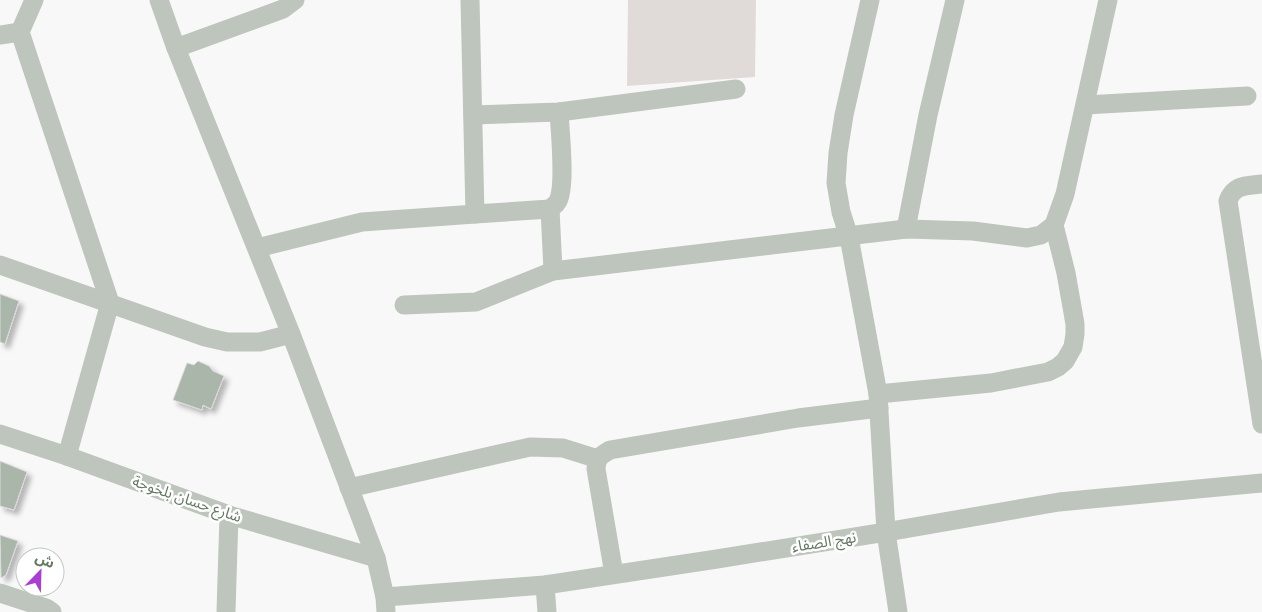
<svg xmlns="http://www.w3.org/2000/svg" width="1262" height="612" font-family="Figtree,'Noto Sans Arabic',sans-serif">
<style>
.green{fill:#e0dbd9}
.building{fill:#aab6a9;stroke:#dbdadb;filter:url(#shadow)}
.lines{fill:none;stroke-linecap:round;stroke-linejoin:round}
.street{stroke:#bec5bd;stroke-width:19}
.labels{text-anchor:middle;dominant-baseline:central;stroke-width:5;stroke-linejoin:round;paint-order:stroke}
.street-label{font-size:15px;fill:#657963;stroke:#fff}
</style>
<defs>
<filter id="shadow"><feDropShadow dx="4.5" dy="4.5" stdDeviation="2.5" flood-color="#0004"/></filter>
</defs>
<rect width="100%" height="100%" fill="#f9f8f9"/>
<path class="green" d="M628,0H756L755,77L627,86Z"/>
<g class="building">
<path d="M0,294L19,301L5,344L0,342Z"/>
<path d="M198,361L209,366L213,371L224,376L211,409L203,405L202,410L173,400L187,363L194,365Z"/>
<path d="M0,461L27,472L14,510L0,506Z"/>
<path d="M0,535L18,541L6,575L1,578Z"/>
</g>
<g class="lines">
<g class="street">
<path d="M34,0L20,32L110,303L67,456"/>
<path d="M159,0L176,48L291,334L376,558L385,597L386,612"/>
<path d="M870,0L844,115L838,153L836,183L841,212L849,237L878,394L886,532L898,612"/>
<path d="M0,35L20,32"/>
<path d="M176,48L283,9L295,0"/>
<path d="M1085,105L1247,96"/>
<path d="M473,115L559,112L736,89"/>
<path d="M1262,184C1247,186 1234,184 1228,201L1262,424"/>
<path d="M550,209L553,271L906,229L973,231L1027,238L1041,235L1054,225L1065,194L1108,0"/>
<path d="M475,214L550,209C553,206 556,205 558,201C566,185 560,132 559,112"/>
<path d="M906,229L928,115L955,0"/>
<path d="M257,248L362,222L475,214L470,0"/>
<path d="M0,265L205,337L227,342H260L291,334"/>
<path d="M404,305L476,302L553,271"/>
<path d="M878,394L991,383L1048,372L1058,367L1065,361L1073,347L1075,334V324L1066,273L1054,225"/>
<path d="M0,434L67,456L229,515L376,558"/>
<path d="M349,488L530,447L563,448L598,459"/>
<path d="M614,574L596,469C597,457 600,456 610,450L798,418L879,408"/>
<path d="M545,585L547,612"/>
<path d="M0,593L46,608L52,612"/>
<path d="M385,597L545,585L717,559L886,532L1059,502L1262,483"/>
<path d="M226,612L229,515"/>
</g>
</g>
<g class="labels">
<g class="street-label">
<text transform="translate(187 499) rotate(19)">شارع حسان بلخوجة</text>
<text transform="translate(824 542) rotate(-9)">نهج الصفاء</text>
</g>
</g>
<g transform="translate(40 572) rotate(23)"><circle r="24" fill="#ffffff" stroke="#c1c9c1"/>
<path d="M0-4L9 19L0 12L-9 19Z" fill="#a93fd2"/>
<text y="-8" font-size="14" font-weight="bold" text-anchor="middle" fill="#657963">ش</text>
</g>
</svg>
